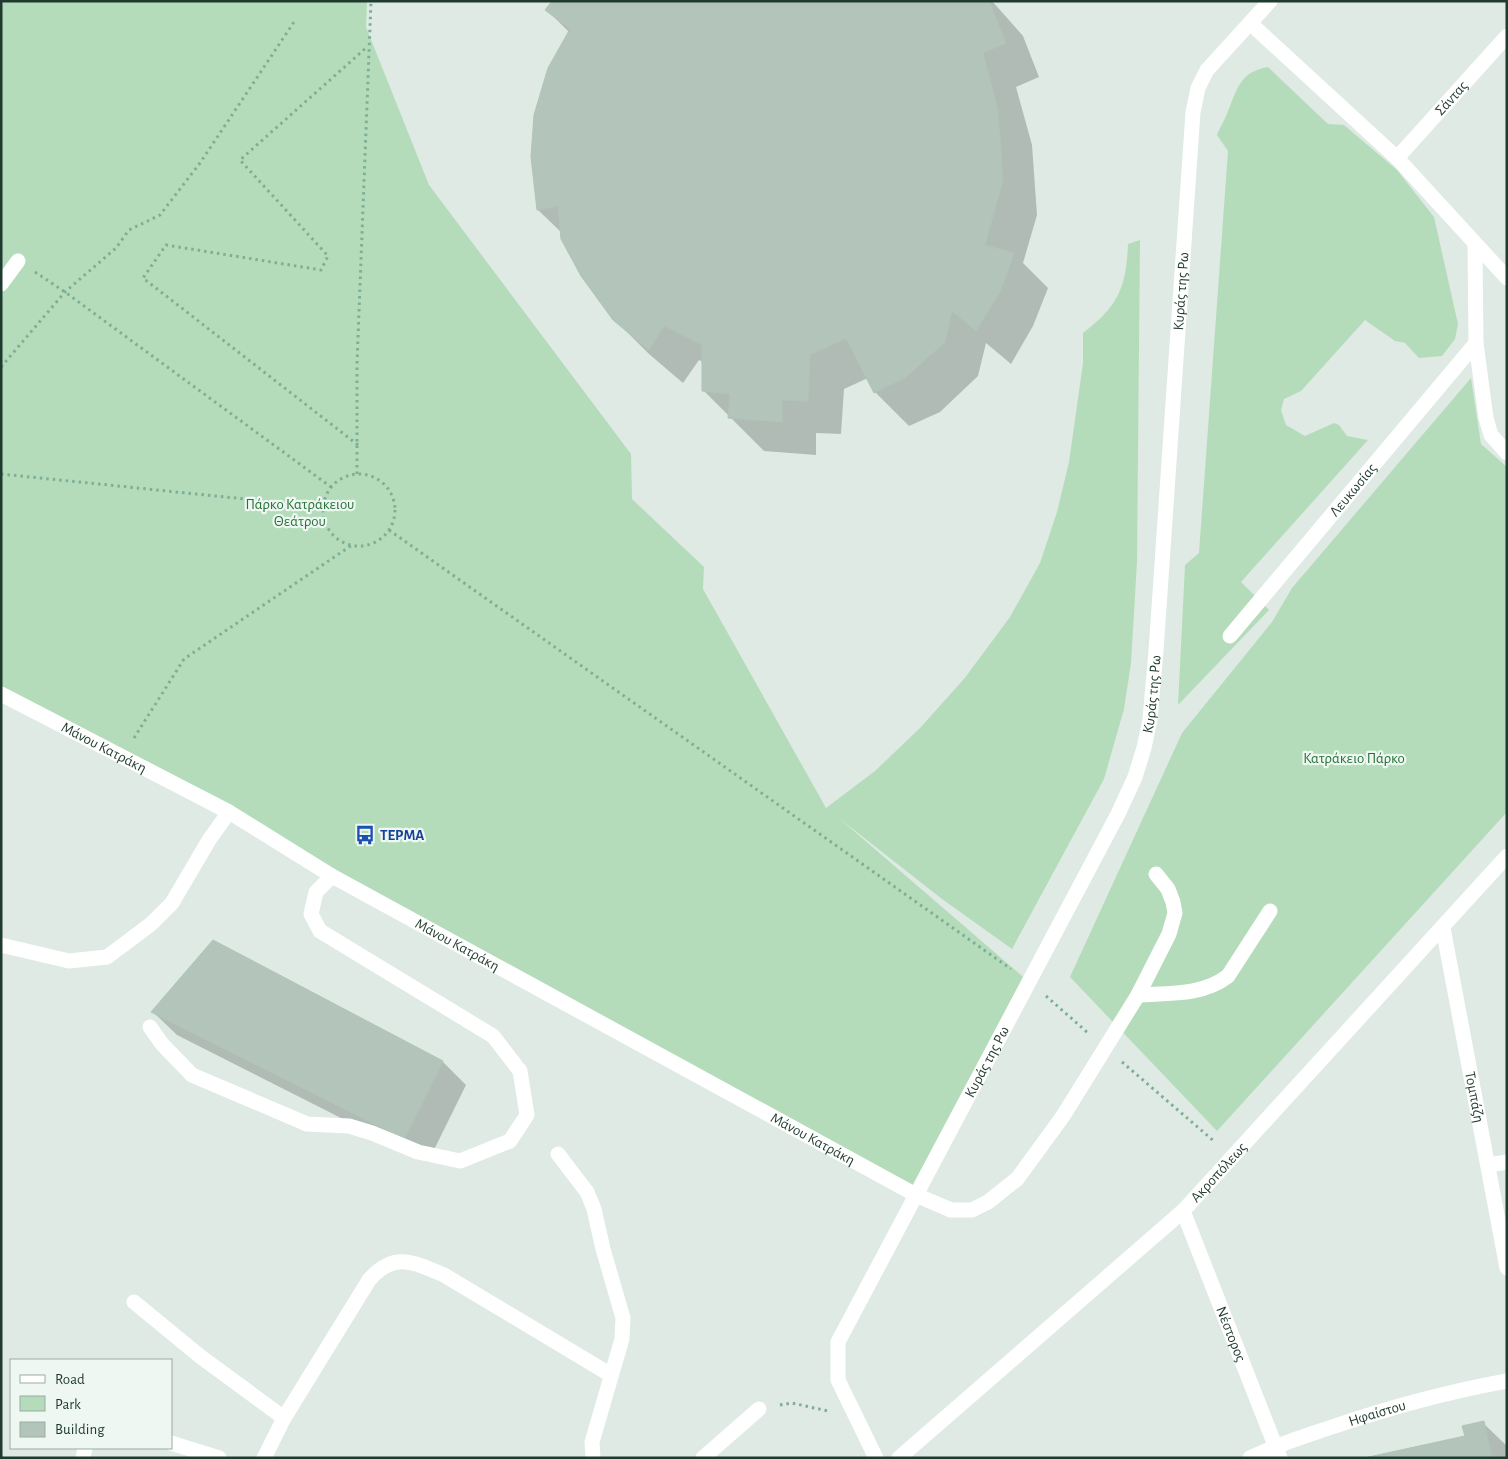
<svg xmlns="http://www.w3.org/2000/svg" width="1508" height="1459" font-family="'Alegreya Sans',sans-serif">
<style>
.green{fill:#b5dcba}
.shadow{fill:#0003}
.building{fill:#b3c5bb;stroke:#b0c4b8}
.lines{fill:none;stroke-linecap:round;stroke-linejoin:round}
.path{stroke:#7daf97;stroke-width:3;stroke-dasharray:2.5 4;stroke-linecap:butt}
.service{stroke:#fff;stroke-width:15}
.minor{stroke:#fff;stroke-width:15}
.labels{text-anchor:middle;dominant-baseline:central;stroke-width:4.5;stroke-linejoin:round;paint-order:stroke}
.street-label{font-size:15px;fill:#1f3a2e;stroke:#eef7f1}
.park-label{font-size:15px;fill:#287239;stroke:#eef7f1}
.transit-label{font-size:15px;font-weight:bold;fill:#164399;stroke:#eef7f1;text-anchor:start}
</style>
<rect width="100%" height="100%" fill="#deeae3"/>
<g class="green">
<path d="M1,1H367L366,27L429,185L631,454L632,499L704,567L703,589L826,808L875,771L920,728L964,679L1010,617L1040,563L1057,512L1069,462L1083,363V333C1118,306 1126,289 1128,244L1140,240L1137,562L1131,663L1124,709L1104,779L1012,949L942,899L840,819L1029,982L916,1195L1,694Z"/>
<path d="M1268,67L1328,124L1344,125L1397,170L1434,217L1458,324L1455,339L1442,356L1419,358L1405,343L1395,341L1365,320L1301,391L1284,399L1281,410L1286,425L1305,436L1334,423L1339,425L1347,436L1368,440L1241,582L1269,610L1178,705L1185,565L1199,553L1228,151L1217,135C1220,127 1224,121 1227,114C1237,90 1239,72 1268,67Z"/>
<path d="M1471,378L1481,444L1507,467V812L1217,1131L1070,977L1182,733L1272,622L1292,588Z"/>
</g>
<g class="shadow">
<path d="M554,1H992L1023,36L1039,77L1016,87L1032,145L1037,215L1023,263L1048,288L1033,326L1011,364L986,343L978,376L940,412L909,426L875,392L868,378L844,389L841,434L816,433V455L764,451L703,390V362L699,360L683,383L649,354L614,319L562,233L538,210L569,32L547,10Z"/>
<path d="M153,1012L443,1062L466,1085L428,1162L177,1035Z"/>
<path d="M1483,1423L1507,1446V1458H1370L1466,1437Z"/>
</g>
<g class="building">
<path d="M552,1H989L1006,43L983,53L998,110L1003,180L985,245L1014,253L1000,292L976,331L952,311L945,342L905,378L874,393L846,338L810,355L808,401L782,400V422L728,418L730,394L702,391V345L664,326L649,350L613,320L581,276L561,239L558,206L537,210L531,157L534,115L548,68L570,29L545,10Z"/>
<path d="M213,940L443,1061L404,1139L151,1012Z"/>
<path d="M1484,1421L1492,1458H1364L1465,1436L1462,1426Z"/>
</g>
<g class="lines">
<g class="path">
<path d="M35,272L65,292L331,487"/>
<path d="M1,367L65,292L116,248L129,230L160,215L200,163L296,19"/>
<path d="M358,445L143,278L166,245L321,270L328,256L240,160L367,47"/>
<path d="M1,474L323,507"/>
<path d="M357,474V364L371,1"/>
<circle cx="359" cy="510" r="36"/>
<path d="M389,530L1011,969"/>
<path d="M134,738L184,659L352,545"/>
<path d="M1046,996L1088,1033"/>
<path d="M1122,1062L1215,1142"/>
<path d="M780,1405L792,1403L828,1411"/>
</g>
<g class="service">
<path d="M1,284L18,261"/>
<path d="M1,945L69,961L107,957L151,924L172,903L209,840L229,812"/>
<path d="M1138,995C1169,993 1202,996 1228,976L1270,911"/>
<path d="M150,1027L162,1044L192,1075L307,1124L349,1126L372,1133L418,1152L460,1161L510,1141L527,1115L520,1071L493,1036L320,931L311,914L316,892L332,876"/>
<path d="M916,1195L951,1210H972L988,1202L1017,1179L1063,1116L1138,995L1169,934L1175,913L1173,902L1168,889L1156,874"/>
</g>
<g class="minor">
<path d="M1250,23L1397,158L1507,278"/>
<path id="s1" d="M1397,158L1507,36"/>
<path d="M1475,246L1476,343L1486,418L1491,435L1507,453"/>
<path id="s2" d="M1230,636L1476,343"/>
<path id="s3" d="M1,694L229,812L332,876L916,1195"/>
<path id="s4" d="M1443,928L1507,1268"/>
<path d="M558,1154L587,1192L594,1209L603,1249L623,1318L622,1339L592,1442L593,1458"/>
<path d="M1489,1165L1507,1162"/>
<path id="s5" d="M1183,1211L1280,1458"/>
<path d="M134,1302L201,1357L284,1418L264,1458"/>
<path d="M284,1418L369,1280C394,1251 413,1262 444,1275L611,1375"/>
<path d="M171,1443L219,1458"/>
<path d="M83,1458L85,1448"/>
<path d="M703,1458L759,1409"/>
<path id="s6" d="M876,1458L838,1380V1342L1118,814L1135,777L1144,748L1150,719L1156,651L1193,112L1198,88L1207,70L1270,1"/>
<path id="s7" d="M899,1458L1183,1211L1507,856"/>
<path id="s8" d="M1250,1458C1276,1445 1302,1437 1329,1428C1388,1408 1446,1392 1507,1381"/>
</g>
</g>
<defs>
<symbol id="bus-bare" viewBox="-9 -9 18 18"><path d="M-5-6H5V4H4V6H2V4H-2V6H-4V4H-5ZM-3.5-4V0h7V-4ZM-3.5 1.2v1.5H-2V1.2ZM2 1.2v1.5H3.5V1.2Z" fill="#1a4fb4" stroke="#eef7f1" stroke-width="2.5" paint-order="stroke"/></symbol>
</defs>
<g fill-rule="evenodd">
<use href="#bus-bare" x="351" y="821" width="28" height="28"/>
</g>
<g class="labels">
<g class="street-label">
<text stroke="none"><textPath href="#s1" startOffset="81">Σάντας</textPath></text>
<text stroke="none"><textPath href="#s6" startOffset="1252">Κυράς της Ρω</textPath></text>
<text stroke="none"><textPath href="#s2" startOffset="191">Λευκωσίας</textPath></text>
<text stroke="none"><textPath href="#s6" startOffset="848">Κυράς της Ρω</textPath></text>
<text stroke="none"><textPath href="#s3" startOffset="116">Μάνου Κατράκη</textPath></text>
<text stroke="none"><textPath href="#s3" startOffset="521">Μάνου Κατράκη</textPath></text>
<text stroke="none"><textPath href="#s6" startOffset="442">Κυράς της Ρω</textPath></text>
<text stroke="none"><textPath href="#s4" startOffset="172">Τομπάζη</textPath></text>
<text stroke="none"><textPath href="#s3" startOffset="926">Μάνου Κατράκη</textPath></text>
<text stroke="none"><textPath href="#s7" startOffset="429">Ακροπόλεως</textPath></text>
<text stroke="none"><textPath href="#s5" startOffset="132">Νέστορος</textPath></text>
<text stroke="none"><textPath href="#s8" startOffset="135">Ηφαίστου</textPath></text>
</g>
<g class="park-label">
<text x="300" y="504">Πάρκο Κατράκειου<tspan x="300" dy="17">Θεάτρου</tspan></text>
<text x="1354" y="758">Κατράκειο Πάρκο</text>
</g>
<g class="transit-label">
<text x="380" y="835">ΤΕΡΜΑ</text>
</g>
</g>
<rect width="1508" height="1459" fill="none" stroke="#1f3a2e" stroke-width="5"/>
<rect x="10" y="1359" width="162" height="90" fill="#eef7f1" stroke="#9baba3"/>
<rect x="20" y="1375" width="25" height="8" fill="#ffffff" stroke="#9baba3"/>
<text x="55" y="1384" font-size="15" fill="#1f3a2e">Road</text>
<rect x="20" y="1396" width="25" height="15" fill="#b5dcba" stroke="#9baba3"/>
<text x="55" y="1409" font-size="15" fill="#1f3a2e">Park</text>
<rect x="20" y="1422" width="25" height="15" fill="#b3c5bb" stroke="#9baba3"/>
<text x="55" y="1434" font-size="15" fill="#1f3a2e">Building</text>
</svg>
